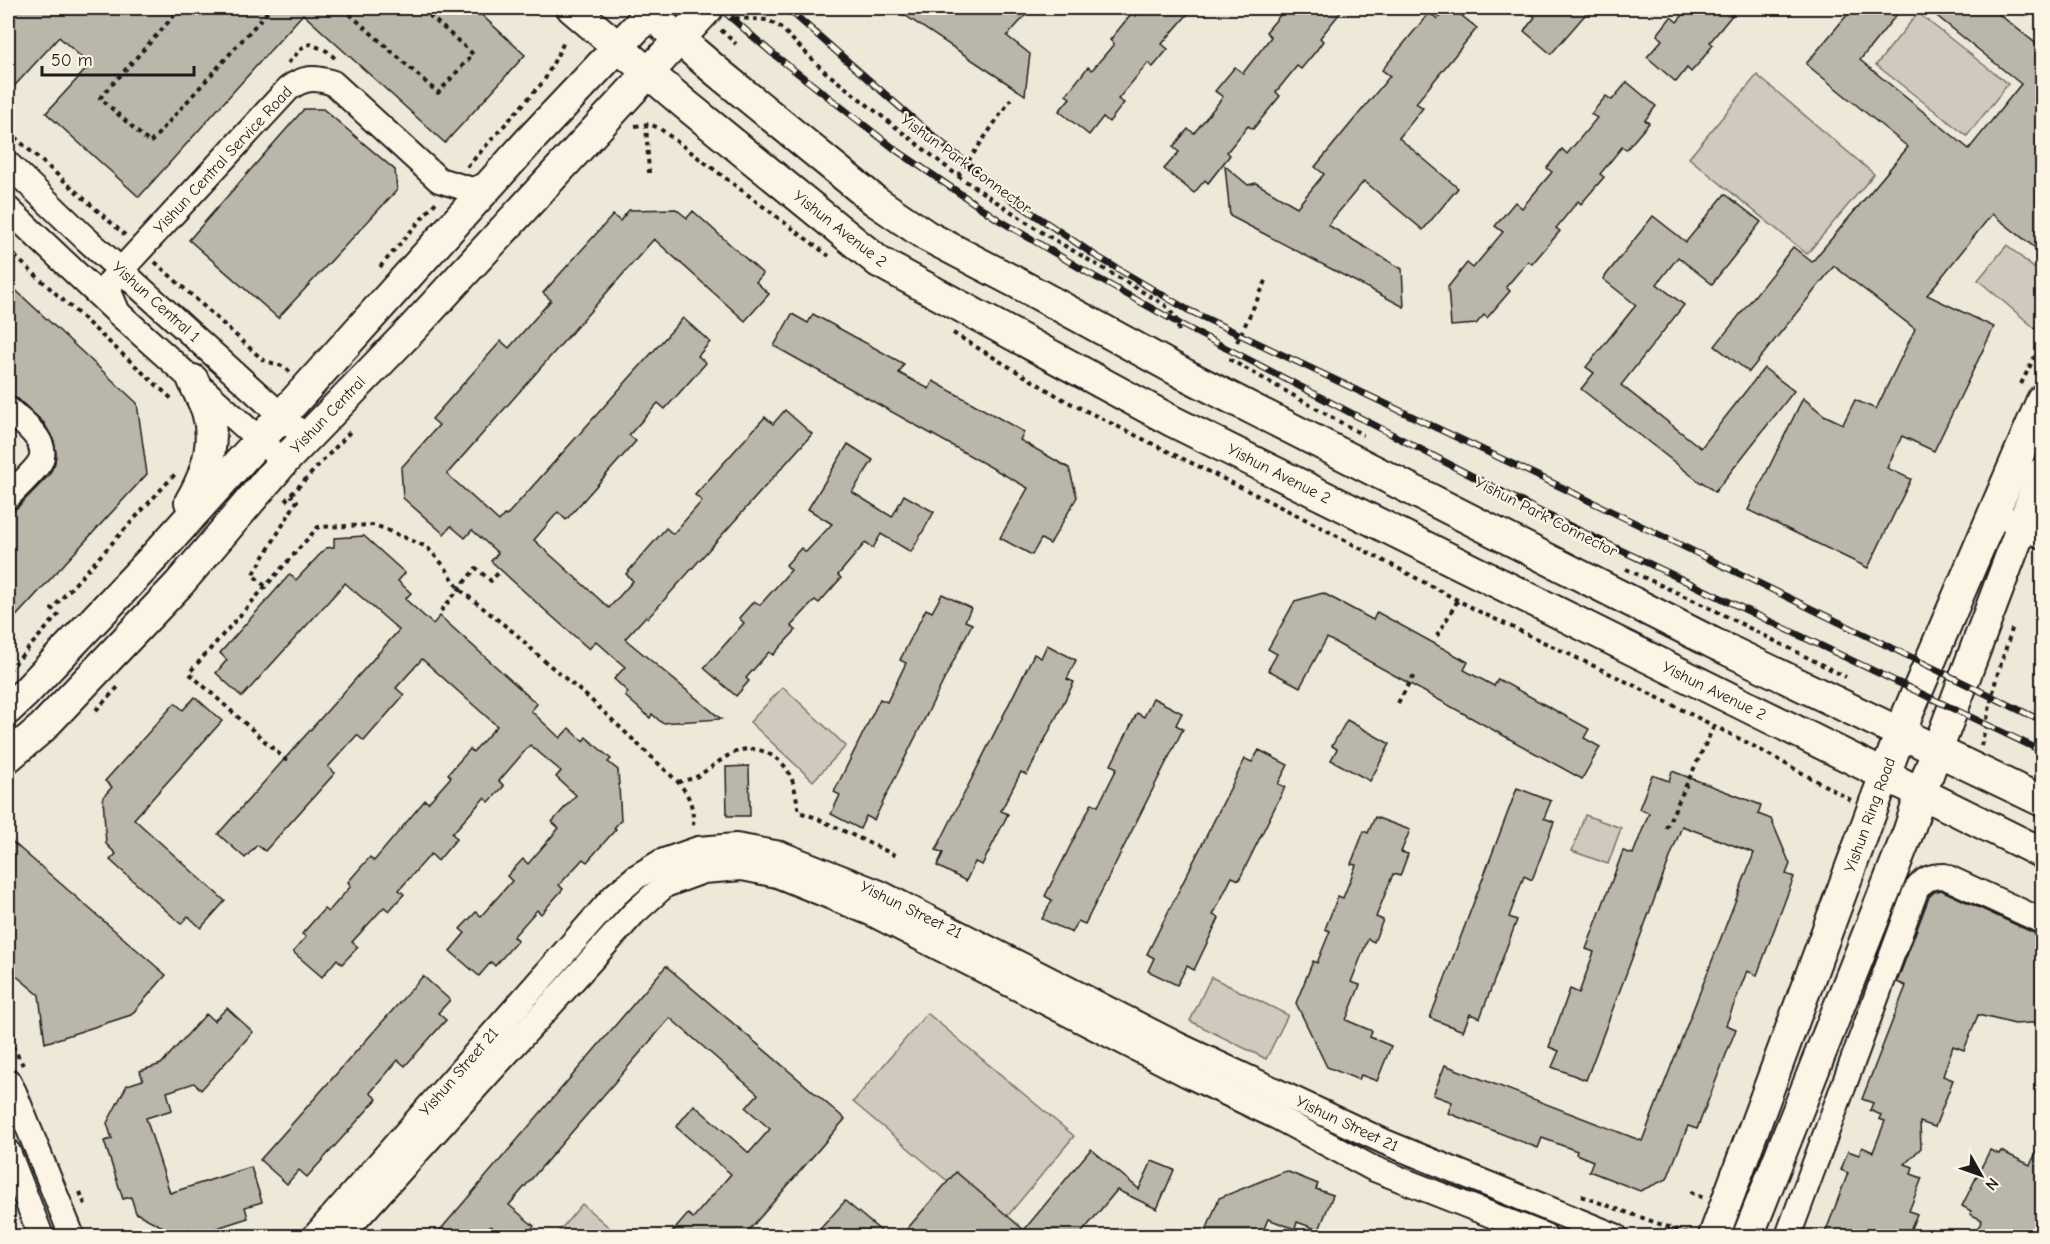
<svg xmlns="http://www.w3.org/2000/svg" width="2050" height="1244" font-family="'Comic Neue',sans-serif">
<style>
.green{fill:#cfcabd;stroke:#76736c;stroke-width:1.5}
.building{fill:#bab6aa;stroke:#1c1c1c;stroke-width:1.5}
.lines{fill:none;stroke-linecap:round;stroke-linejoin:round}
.minor-casing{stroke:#1c1c1c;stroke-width:28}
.major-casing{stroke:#1c1c1c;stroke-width:34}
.path{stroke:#1c1c1c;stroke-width:4;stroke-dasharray:4.5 4.5;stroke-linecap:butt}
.minor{stroke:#fcf5e5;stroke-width:24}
.major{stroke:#fcf5e5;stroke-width:30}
.rail-casing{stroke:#1c1c1c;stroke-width:7}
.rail{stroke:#fcf5e5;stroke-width:4.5;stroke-dasharray:14;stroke-linecap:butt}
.labels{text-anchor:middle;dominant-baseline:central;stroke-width:4.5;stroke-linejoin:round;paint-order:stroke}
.street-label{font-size:16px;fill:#1c1c1c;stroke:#fcf5e5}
</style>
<rect width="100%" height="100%" fill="#eee8d9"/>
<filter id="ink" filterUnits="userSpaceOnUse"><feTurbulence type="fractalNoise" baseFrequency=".0167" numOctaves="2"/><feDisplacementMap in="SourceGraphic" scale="12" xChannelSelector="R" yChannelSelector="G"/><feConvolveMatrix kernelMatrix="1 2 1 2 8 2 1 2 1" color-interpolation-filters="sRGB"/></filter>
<g filter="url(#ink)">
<g class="green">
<path d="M1918,13L2008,84L1967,136L1876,65Z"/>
<path d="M1757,75L1874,174L1807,254L1689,158Z"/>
<path d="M2007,245L2042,275V324L2037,330L1978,280Z"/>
<path d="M783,687L846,746L813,781L750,722Z"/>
<path d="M1585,815L1621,828L1608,864L1572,851Z"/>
<path d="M1211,977L1288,1015L1266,1059L1190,1021Z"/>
<path d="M927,1013L1074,1136L1000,1225L853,1102Z"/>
<path d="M582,1204L619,1236H555Z"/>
</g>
<g class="building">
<path d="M8,8H474L525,55L445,143L303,14L139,197L46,113L90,65L59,37L8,93Z"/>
<path d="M894,8H1032L1007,36L1030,54L1025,95Z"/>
<path d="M1143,8H1193L1162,44L1168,49L1153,67L1148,63L1118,99L1124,103L1109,122L1103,117L1089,135L1059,111L1070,98L1066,95L1088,67L1092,70L1114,44L1110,40L1132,13L1136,16Z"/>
<path d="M1286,8H1344L1320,38L1323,41L1316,51L1301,69L1297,66L1276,92L1280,96L1253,129L1248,126L1227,152L1230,155L1208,183L1205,180L1194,193L1164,169L1179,152L1173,147L1188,129L1194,133L1223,97L1215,91L1235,67L1243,73L1271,37L1266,32Z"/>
<path d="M1447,8H1452L1477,28L1416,103L1423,108L1399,138L1458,188L1423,230L1364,181L1328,225L1402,269L1404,307L1230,216L1225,166L1248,185L1256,183L1297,207L1324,174L1315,167L1390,76L1382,70L1429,13L1438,19Z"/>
<path d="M1524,8H1591L1551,54L1524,31L1535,17Z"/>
<path d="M1689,8H1738L1710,42L1713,45L1699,63L1691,72L1687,68L1676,82L1647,57L1662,40L1657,35L1671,17L1677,22Z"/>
<path d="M1853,8H1902L1860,60L1969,149L2021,84L1927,8H1991L2043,49V254L1992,214L1927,295L1994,327L1934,451L1902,436L1887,468L1911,479L1868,568L1748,510L1803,398L1824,415L1843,424L1855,400L1876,409L1915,329L1834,266L1749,372L1715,346L1793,247L1812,262L1908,147L1806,64Z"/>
<path d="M1627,82L1656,106L1645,120L1649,123L1626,150L1622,147L1600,174L1604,177L1581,204L1578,201L1556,228L1560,231L1532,264L1528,261L1506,287L1510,291L1487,318L1484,315L1476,324L1451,326L1448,287L1467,263L1473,268L1503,232L1495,226L1515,202L1522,208L1552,172L1547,168L1562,149L1567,154L1597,118L1591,114L1606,96L1612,100Z"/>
<path d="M304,109H323L395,170L397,190L278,318L189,240Z"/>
<path d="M1725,194L1761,222L1712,284L1678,257L1657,284L1684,305L1621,385L1701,448L1764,368L1794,391L1715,492L1702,482L1701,483L1581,389L1594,373L1586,367L1636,305L1603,279L1653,216L1686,242Z"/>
<path d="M676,209L687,218L693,211L763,274L756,282L769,294L745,321L654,239L447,474L499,521L504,515L506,516L683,318L710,342L698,356L706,363L665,409L658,403L629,435L636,441L566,520L558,512L534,540L609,608L633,581L626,574L666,528L673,534L702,501L695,495L765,417L773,424L785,410L812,434L648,618L646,616L625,639L721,719L662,723L652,714L650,718L625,696L628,692L614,679L625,667L596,641L589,649L538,604L491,561L498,553L472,530L465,538L451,526L444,534L403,498L401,468L439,425L432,419L501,341L509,348L551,300L543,293L613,215L620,221L629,210Z"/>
<path d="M8,283L137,403L147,474L8,625V514L18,507L49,475L55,463L56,453L54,441L44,423L18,399L8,395Z"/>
<path d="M792,314L808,323L813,314L904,364L899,373L929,389L933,381L1024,432L1020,440L1069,468L1077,497L1050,544L1041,539L1032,555L1000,538L1028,488L774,346Z"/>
<path d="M848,444L873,460L852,492L892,517L904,495L934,512L911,552L881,534L873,548L865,543L838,575L841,578L819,603L815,600L791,626L796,630L783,644L773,655L769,652L746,678L749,681L736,696L704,668L744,623L739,618L754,601L760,605L791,570L786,565L801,548L806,552L832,524L808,509Z"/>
<path d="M364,536L405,573L398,581L411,593L405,599L433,624L440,616L537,704L531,711L560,738L569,728L583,741L586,737L611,759L608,762L618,770L621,820L614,828L616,829L587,862L583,859L559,885L563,889L541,914L537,910L513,937L518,940L495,966L491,962L479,976L450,951L465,933L460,929L476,912L481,916L512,881L507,876L523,859L528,864L559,828L552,822L576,795L556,777L561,771L530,745L499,781L504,786L489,802L484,798L452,834L457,838L438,861L431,854L399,890L404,894L389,911L384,907L352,942L358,947L342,964L337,959L322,977L293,952L306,937L302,934L324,909L328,912L351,886L348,882L355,874L370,857L374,861L425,800L428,803L451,777L448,774L470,749L473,752L497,726L422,659L396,688L404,695L364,741L357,735L328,767L335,773L265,851L257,845L245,858L218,834L399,630L345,583L242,697L216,673L227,660L220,653L290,574L296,580L326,548L334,547V538Z"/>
<path d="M1323,593L1373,620L1377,612L1468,662L1464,670L1494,686L1498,679L1589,729L1584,738L1600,747L1582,779L1327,638L1300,687L1268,670L1277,654L1268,649L1295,601Z"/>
<path d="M942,594L971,608L965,621L972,624L874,820L866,816L860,829L831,814L840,795L834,792L880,699L887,702L906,663L900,660L926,609L932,612Z"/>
<path d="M1047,645L1076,660L1067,679L1074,682L1027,775L1021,772L1001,811L1008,814L982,865L975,862L966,881L937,866L943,853L936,850L1034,654L1041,658Z"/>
<path d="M195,697L222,721L134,819L225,901L201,928L188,916L181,924L110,860L116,854L106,844L103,797L112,787L105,781L175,703L183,710Z"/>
<path d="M1153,698L1182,713L1176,725L1183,729L1085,924L1078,921L1072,933L1042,919L1052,900L1045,896L1092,803L1098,806L1117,768L1111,765L1137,713L1144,717Z"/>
<path d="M1347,720L1390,744L1370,781L1331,760L1337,749L1332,746Z"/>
<path d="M1259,750L1288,765L1278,784L1285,787L1239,880L1232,877L1213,915L1219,918L1194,970L1187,966L1177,985L1148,971L1154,958L1147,954L1245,759L1252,762Z"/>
<path d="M749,766L750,816H727L726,767Z"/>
<path d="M1672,771L1761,805L1758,814L1771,819L1790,864L1786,874L1794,877L1757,975L1747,971L1726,1025L1736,1029L1697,1129L1688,1126L1667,1179L1640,1191L1589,1171L1593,1161L1576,1154L1577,1151L1542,1138L1538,1148L1448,1113L1452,1102L1433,1095L1445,1065L1642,1141L1754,853L1682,826L1586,1080L1552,1067L1559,1051L1549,1047L1570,989L1579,993L1594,952L1586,949L1623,851L1633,854L1649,813L1639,809L1652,775L1669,781Z"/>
<path d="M1517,788L1551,801L1544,818L1554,822L1532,880L1524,876L1509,917L1517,920L1480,1018L1470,1014L1463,1031L1430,1018Z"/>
<path d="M1375,817L1410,830L1401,852L1408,854L1400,876L1393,874L1376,917L1383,920L1374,942L1368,939L1351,982L1360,985L1346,1020L1372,1031L1370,1037L1391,1046L1377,1081L1361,1075L1359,1080L1327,1067L1296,1003L1313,961L1317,963L1330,931L1325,929L1338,896L1343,898L1356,865L1351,864L1364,831L1368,833Z"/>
<path d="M8,838L166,975L131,1015L45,1043L39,995L8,969Z"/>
<path d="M1941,890L2036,934L2043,935V1022L2015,1024L1978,1015L1964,1050L1953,1046L1943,1076L1953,1080L1935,1127L1920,1122L1921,1148L1905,1164L1913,1167L1911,1174L1922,1178L1909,1211L1917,1214L1909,1233L1899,1229L1896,1236L1885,1232L1883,1236H1824L1848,1173L1841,1170L1848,1151L1859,1155L1862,1147L1873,1152L1885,1121L1879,1119L1881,1115L1870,1110L1873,1103L1862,1099L1906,986L1897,982L1929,897L1934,892Z"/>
<path d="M666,966L845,1119L744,1236H669L688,1214L693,1218L731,1174L676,1127L694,1105L749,1153L770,1129L746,1108L758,1094L670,1018L509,1205L534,1226L525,1236H503L491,1226L482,1236H435Z"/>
<path d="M423,976L450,1000L438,1013L446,1020L405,1066L398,1060L370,1093L377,1099L307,1177L299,1170L287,1184L260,1160Z"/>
<path d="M227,1008L253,1032L201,1090L194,1083L167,1092L172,1110L146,1118L170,1193L251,1167L262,1202L245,1207L248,1218L192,1236L190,1228L174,1233L136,1213L131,1197L123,1199L104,1141L112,1139L107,1123L127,1085L143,1080L140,1071L161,1064L206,1014L214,1021Z"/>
<path d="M2043,1139V1236H1974L1982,1220L1970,1214L1971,1211L1962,1206L1990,1150L1999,1154L2001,1151L2030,1165Z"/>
<path d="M1091,1149L1139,1189L1152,1161L1174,1170L1157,1209L1117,1190L1079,1236H901L956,1172L1024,1230Z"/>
<path d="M1286,1171L1318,1184L1316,1189L1333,1195L1319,1230L1297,1222L1295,1229L1268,1219L1261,1236H1204L1219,1198Z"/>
<path d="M845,1201L887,1236H814Z"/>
</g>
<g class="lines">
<defs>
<g id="minor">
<path d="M8,164L85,238L306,438"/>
<path d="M8,209L118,313L273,452"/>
<path d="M118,313L110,294V282L288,89C303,77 315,77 333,83L439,180L472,190L490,184"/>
<path d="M8,409C20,421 51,441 40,462C35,471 15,489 8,497"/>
<path d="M1994,513L2042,536"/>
<path d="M8,1081L14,1092L72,1236"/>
<path d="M8,1152L41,1236"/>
<path d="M315,1236L615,895L636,877L661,862L698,849L736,846L781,854L880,893L1176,1044L1385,1142L1615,1236"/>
<path d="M341,1236L633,914L665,885L703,871L742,868L777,875L873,914L1188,1075L1277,1117L1372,1168L1545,1236"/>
<path d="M1788,1236L1916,890C1924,879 1930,876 1944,876L2042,921"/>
</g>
<g id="major">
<path d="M572,8L685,104L879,262L1172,421L2042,853"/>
<path d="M643,8L715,70L874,200L927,236L1019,284L1186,375L1711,642L2042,801"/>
<path d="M190,502C206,475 217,443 207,411C203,400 197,390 193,380"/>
<path d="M8,709L25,693L156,555L530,140L655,8"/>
<path d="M8,757L42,728L179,584L284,461L414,327L708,8"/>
<path d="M1714,1236L1908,713L2042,400"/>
<path d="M1748,1236L1909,830L1921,793L2042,473"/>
</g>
</defs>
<use href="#minor" class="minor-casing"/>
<use href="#major" class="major-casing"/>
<g class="path">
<path d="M181,8L100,98L150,143L271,8"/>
<path d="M343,8L438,93L473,54L421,8"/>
<path d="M741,8L737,18L767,20L779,26L823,70L958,176L1043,233L1165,305L1176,318L1179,332"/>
<path d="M721,30L736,44"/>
<path d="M288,63L303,47L310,44L327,51L338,61"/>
<path d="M646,124L649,173"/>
<path d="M635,126L649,124L659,128L829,256"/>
<path d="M8,131L125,235"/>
<path d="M467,167L544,81L564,42"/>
<path d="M958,176L1011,99"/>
<path d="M8,250L174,401"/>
<path d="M155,262L263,360L285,367L290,372"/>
<path d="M380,267L436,202"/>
<path d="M953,333L1066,401L1311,522L1478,611L1617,677L1746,742L1851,800"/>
<path d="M1237,342L1266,281"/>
<path d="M1229,359L1363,435"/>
<path d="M2021,384L2042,342"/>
<path d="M285,501L350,432"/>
<path d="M1626,569L1712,609L1846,677"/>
<path d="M265,586L253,575L297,501L291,495"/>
<path d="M441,611L476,568L491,581L498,573"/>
<path d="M1437,636L1458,600"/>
<path d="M8,671L58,615L52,609L176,473"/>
<path d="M1398,703L1414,675"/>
<path d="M96,710L120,685"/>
<path d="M1981,746L1996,679L2013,626"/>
<path d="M287,761L189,673L318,527L375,525L427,547L445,567L459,589L517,635L541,658L590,699L678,782C691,797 694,809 693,829"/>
<path d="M678,782C683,781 690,779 696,777C719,764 739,739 767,753C794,766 794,786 799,812L814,817L899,857"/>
<path d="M1666,828L1714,726"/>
<path d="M8,1038L23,1065"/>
<path d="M80,1192L86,1207"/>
<path d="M1690,1192L1703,1198"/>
<path d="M1581,1196L1688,1234L1689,1233"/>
</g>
<use href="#minor" class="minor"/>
<use href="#major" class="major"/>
<defs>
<g id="rail">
<path d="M720,8L772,53L896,150L999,220L1090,274L1180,324L1547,515L2042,751"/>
<path d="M787,8L919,124L1008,197L1096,256L1188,310L1561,487L2042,721"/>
</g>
</defs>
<use href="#rail" class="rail-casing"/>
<use href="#rail" class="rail"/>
</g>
</g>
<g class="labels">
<g class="street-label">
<text transform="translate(223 160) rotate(-47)">Yishun Central Service Road</text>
<text transform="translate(966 164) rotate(36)">Yishun Park Connector</text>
<text transform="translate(840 229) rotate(38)">Yishun Avenue 2</text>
<text transform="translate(156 302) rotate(42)">Yishun Central 1</text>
<text transform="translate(328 415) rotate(-46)">Yishun Central</text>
<text transform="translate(1279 474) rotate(27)">Yishun Avenue 2</text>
<text transform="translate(1546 517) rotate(27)">Yishun Park Connector</text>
<text transform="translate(1714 691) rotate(26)">Yishun Avenue 2</text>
<text transform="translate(1870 815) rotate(-70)">Yishun Ring Road</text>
<text transform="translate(911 910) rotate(26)">Yishun Street 21</text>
<text transform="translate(459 1072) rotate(-49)">Yishun Street 21</text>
<text transform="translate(1347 1124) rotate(25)">Yishun Street 21</text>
</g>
</g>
<rect width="2050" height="1244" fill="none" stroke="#fcf5e5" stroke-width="30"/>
<rect x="15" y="15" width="2020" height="1214" fill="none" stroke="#1c1c1c" stroke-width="2" filter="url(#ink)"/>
<g transform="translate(1981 1175) rotate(130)" stroke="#fcf5e5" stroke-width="4.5" paint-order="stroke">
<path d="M0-4.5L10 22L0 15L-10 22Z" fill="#1c1c1c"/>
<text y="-9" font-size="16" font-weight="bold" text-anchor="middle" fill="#1c1c1c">N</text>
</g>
<path d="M42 66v9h152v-9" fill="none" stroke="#1c1c1c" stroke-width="3"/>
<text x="51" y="66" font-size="18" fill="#1c1c1c" stroke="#fcf5e5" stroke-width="4.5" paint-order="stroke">50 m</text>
</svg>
